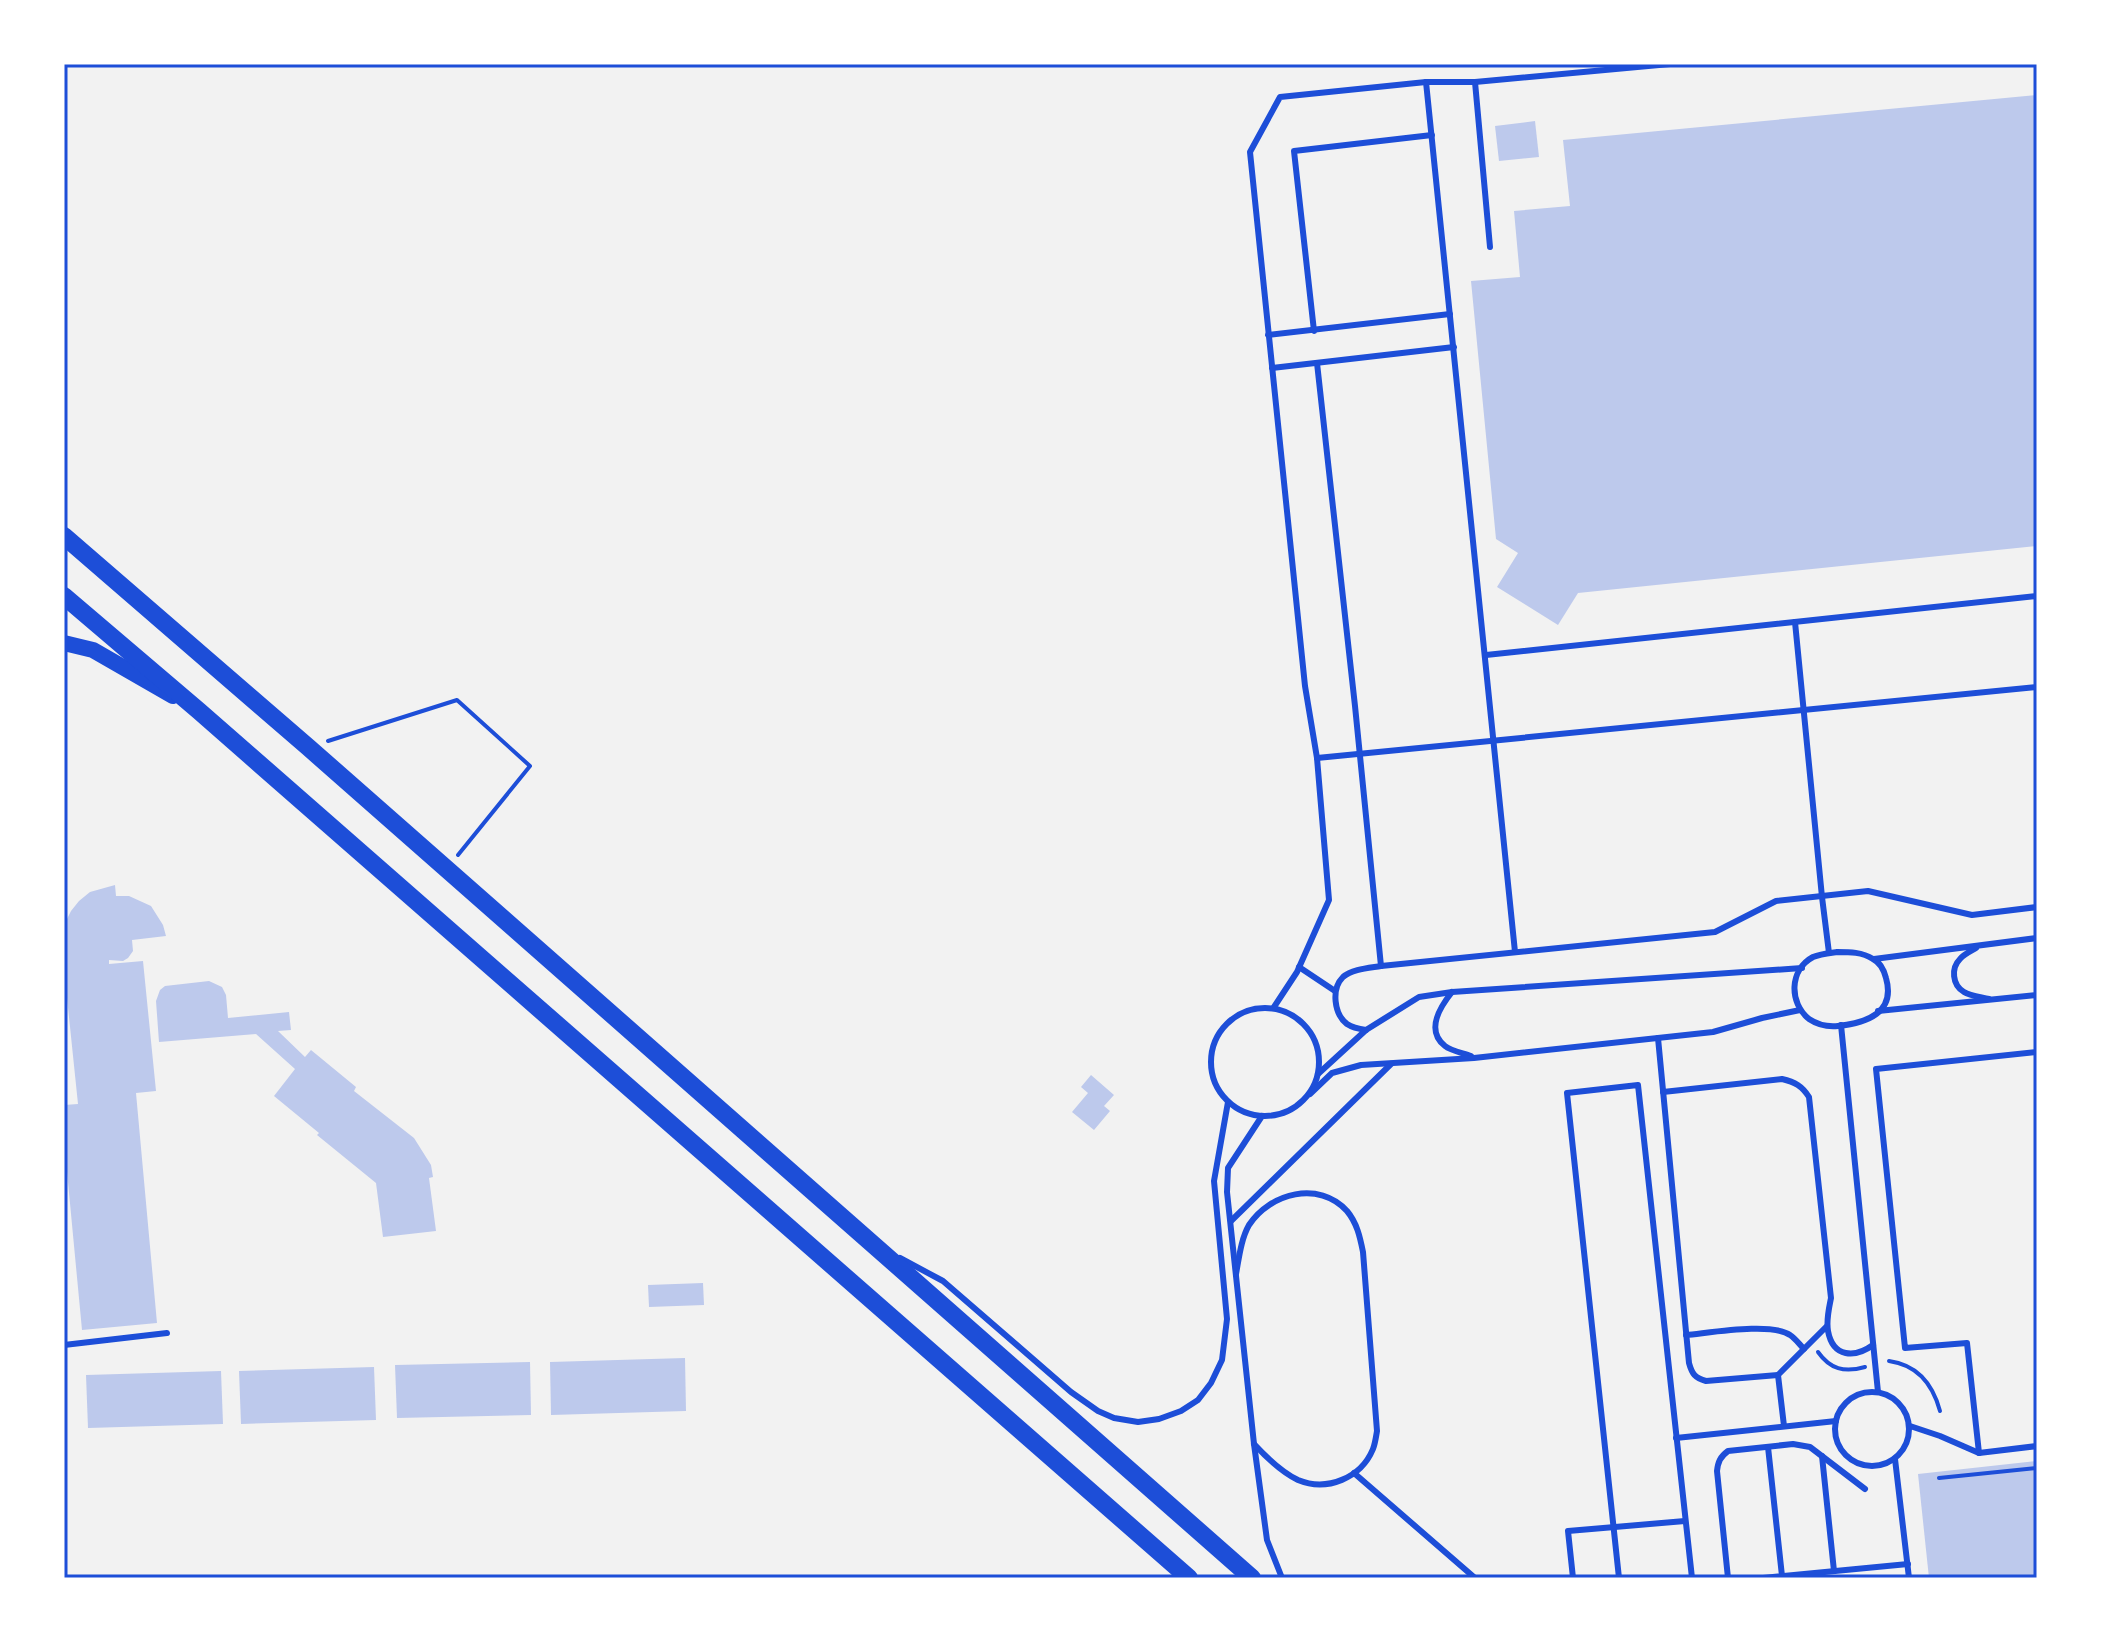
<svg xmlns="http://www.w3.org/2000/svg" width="2101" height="1642" font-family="'Sofia Sans Condensed',sans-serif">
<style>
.building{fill:#bdc9ec}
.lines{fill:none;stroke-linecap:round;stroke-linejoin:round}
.path{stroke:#1d4ed8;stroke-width:4}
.service{stroke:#1d4ed8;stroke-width:6}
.secondary{stroke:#1d4ed8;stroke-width:16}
.primary{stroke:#1d4ed8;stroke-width:18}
.neatline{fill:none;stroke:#1d4ed8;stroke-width:3}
</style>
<rect width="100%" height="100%" fill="#f2f2f2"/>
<g class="building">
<path d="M2037,95V546L1578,593L1558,625L1497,587L1518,553L1496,539L1471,281L1520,277L1514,211L1570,206L1563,140Z"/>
<path d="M1535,121L1539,157L1499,161L1495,126Z"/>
<path d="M115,885L116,896H129L151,906L163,925L166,936L132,940L133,951L128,958L123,961L109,960V964L143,961L156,1091L136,1093L157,1323L82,1330L64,1140V1105L78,1104L64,969V925L71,911L79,901L90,892Z"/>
<path d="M209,981L222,987L226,995L228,1018L289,1012L291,1030L278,1031L305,1057L311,1050L356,1087L354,1091L414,1138L431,1165L433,1177L429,1178L436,1231L383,1237L376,1183L317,1135L319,1133L274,1096L295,1069L256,1034L159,1042L156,1001L160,990L165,986Z"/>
<path d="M1091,1075L1114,1095L1104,1106L1110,1111L1094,1130L1072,1112L1088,1093L1081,1087Z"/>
<path d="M703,1283L704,1305L649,1307L648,1285Z"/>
<path d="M685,1358L686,1411L551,1415L550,1362Z"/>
<path d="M530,1362L531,1415L397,1418L395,1365Z"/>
<path d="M374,1367L376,1420L241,1424L239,1371Z"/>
<path d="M221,1371L223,1424L88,1428L86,1375Z"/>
<path d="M2037,1461V1578H1929L1918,1474Z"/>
</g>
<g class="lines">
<g class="path">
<path d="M328,741L457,700L530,766L458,855"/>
<path d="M1818,1352C1830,1369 1844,1373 1865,1367"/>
<path d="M1889,1361C1918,1365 1933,1385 1940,1411"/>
<path d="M1939,1478L2037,1468"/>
</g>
<g class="service">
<path d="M1426,82L1515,952"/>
<path d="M1475,82L1490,247"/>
<path d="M1314,331L1294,151L1432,135"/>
<path d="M1268,335L1450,314"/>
<path d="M1317,363L1355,706L1381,966"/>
<path d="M1272,368L1454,347"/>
<path d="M1795,622L1822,897L1829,953"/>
<path d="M1486,655L2037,596"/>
<path d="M1317,758L2037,687"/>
<path d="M1976,948C1971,951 1964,954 1960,959C1951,968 1952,985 1964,992C1970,996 1981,997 1989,999"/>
<path d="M1837,952C1850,952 1862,952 1873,959C1881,963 1884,970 1886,978C1896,1013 1866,1023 1838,1026C1828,1027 1818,1025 1809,1019C1789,1003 1789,970 1813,957C1820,954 1830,953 1837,952Z"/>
<path d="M1874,959L2037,938"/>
<path d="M1299,967L1335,991"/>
<path d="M1452,992C1440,1007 1425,1030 1445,1046C1451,1051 1463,1053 1471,1056"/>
<path d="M1274,1007L1297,972L1329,900L1317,758L1305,686L1250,152L1280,97L1426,82H1475L1670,64"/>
<circle cx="1265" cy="1062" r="54"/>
<path d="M1878,1011L2037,995"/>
<path d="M1841,1025L1878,1392"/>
<path d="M1366,1030C1359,1029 1353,1028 1347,1024C1334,1014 1331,989 1343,977C1352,969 1369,968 1381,966L1715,932L1776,901L1868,891L1972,915L2037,907"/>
<path d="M1658,1038L1689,1363C1692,1374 1695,1378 1706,1381L1778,1375"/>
<path d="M1318,1074L1366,1030L1419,997L1452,992L1802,968"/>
<path d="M1663,1092L1782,1079C1795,1082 1802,1086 1809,1097L1831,1298C1829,1308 1826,1320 1828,1331C1833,1358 1855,1358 1873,1345"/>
<path d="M1310,1094L1332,1073L1361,1065L1474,1058L1713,1032L1762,1018L1800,1010"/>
<path d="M1262,1116L1228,1168L1227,1192L1254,1444L1267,1540L1282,1578"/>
<path d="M1231,1221L1391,1064"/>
<path d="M900,1258L943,1281L1071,1392L1098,1411L1114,1418L1138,1422L1159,1419L1181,1411L1198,1400L1211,1383L1222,1360L1227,1319L1214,1181L1228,1102"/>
<path d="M1236,1274C1239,1258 1241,1239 1249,1225C1270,1193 1319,1180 1347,1211C1357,1223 1360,1237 1363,1252L1377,1431C1376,1437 1375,1444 1373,1449C1361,1478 1327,1492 1298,1480C1281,1472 1266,1457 1254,1444"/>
<path d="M1686,1335C1709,1333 1772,1322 1790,1335C1795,1338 1800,1345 1804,1349"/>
<path d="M64,1345L167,1333"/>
<circle cx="1872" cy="1429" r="37"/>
<path d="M1784,1426L1778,1375L1827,1326"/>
<path d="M1910,1426L1940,1436L1979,1453L2037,1446"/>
<path d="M1676,1438L1836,1421"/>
<path d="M1768,1447L1782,1576"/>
<path d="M1979,1453L1967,1343L1905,1348L1876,1069L2037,1052"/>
<path d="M1822,1456L1834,1571"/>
<path d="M1895,1459L1909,1578"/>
<path d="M1354,1473L1475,1578"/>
<path d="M1573,1578L1568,1531L1685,1521"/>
<path d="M1619,1578L1567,1093L1638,1085L1692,1578"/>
<path d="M1728,1578L1717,1471C1718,1462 1720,1457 1728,1451L1793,1444L1810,1447L1865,1489"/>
<path d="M1763,1578L1908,1564"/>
</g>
<path class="secondary" d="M64,643L93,650L173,696"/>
<g class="primary">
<path d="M64,536L308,747L1252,1578"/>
<path d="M64,596L199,711L1189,1578"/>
</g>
</g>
<rect width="2101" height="1642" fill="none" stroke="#ffffff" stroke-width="132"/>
<rect x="66" y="66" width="1969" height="1510" class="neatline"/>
</svg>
